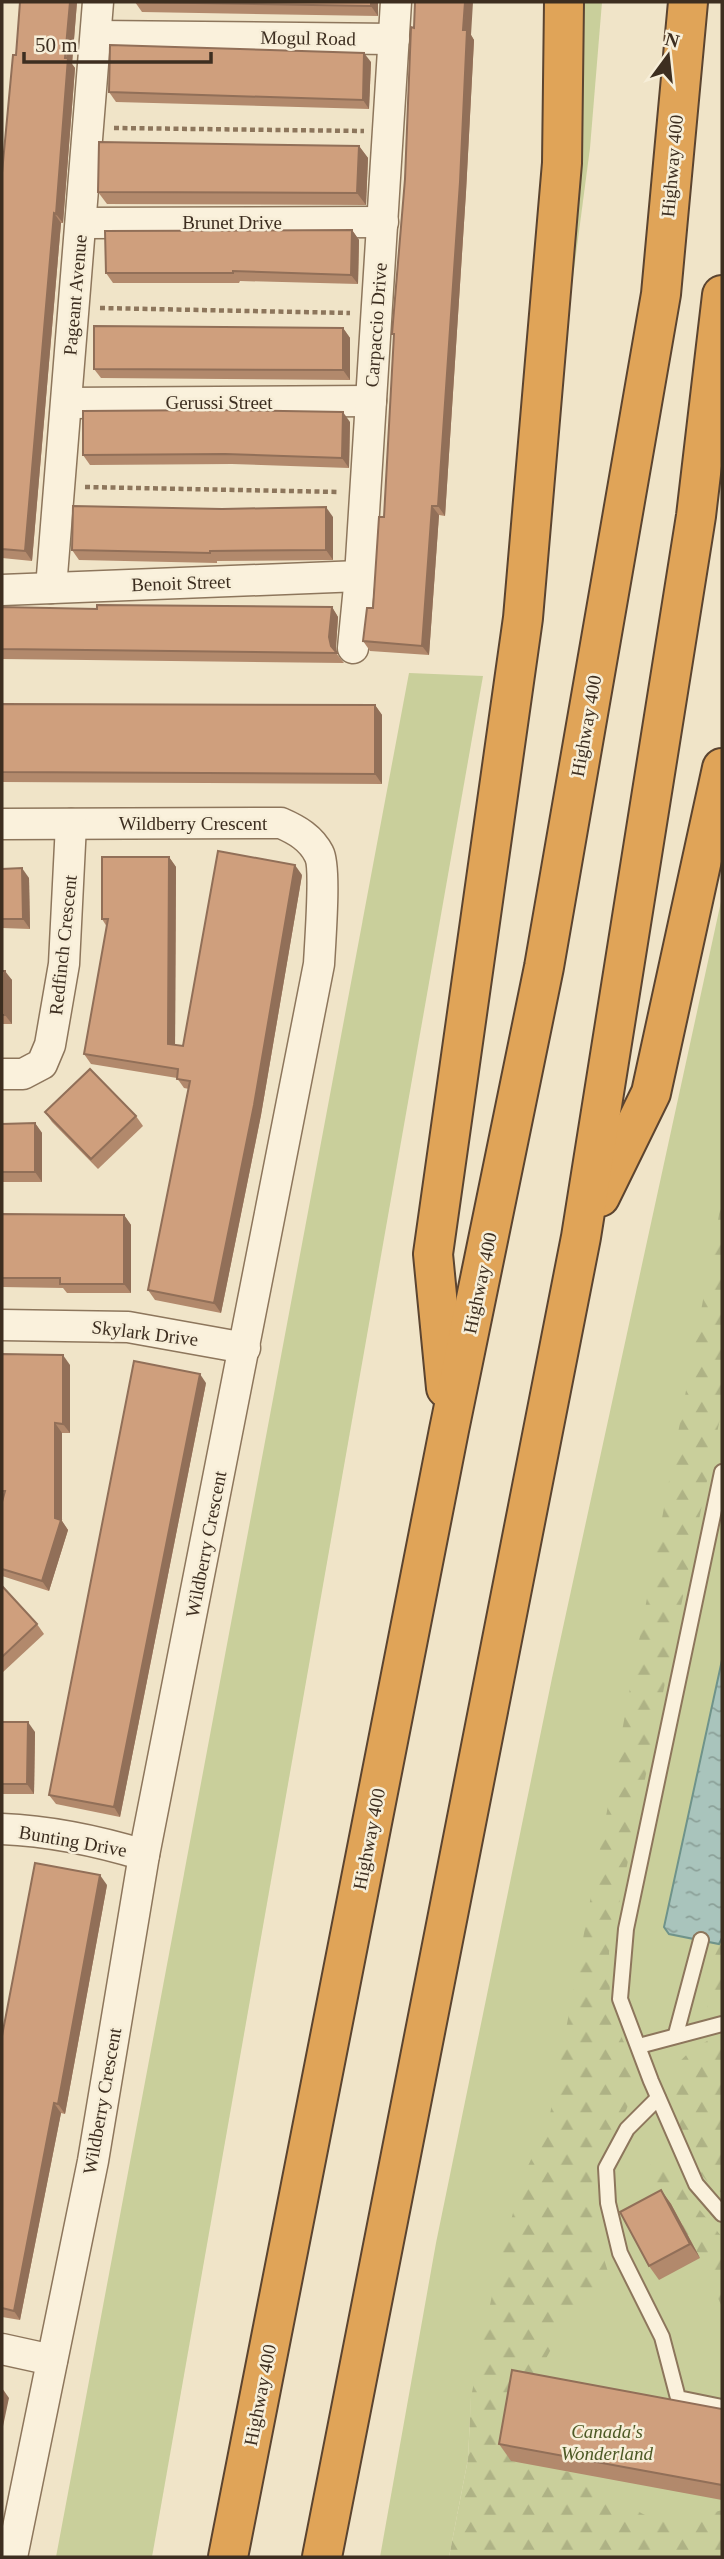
<svg xmlns="http://www.w3.org/2000/svg" width="724" height="2559" font-family="Georgia,serif">
<style>
.green{fill:#c9cf9b}
.forest{fill:url(#forest-firs)}
.water{fill:url(#water-ripples);stroke:#6f938a;stroke-width:2}
.lines{fill:none;stroke-linecap:round;stroke-linejoin:round}
.lane-casing{stroke:#8d765c;stroke-width:18}
.street-casing{stroke:#8d765c;stroke-width:33}
.highway-casing{stroke:#5b4430;stroke-width:42}
.path{stroke:#8d765c;stroke-width:4.5;stroke-dasharray:5 3.5;stroke-linecap:butt}
.lane{stroke:#faf1dc;stroke-width:14}
.street{stroke:#faf1dc;stroke-width:30}
.highway{stroke:#e0a458;stroke-width:38}
.wall{fill:#b2896c}
.shaded-wall{fill:#916f58}
.building{fill:#cf9f7d;stroke:#916f58;stroke-width:2}
.labels{text-anchor:middle;dominant-baseline:central;stroke-width:5;stroke-linejoin:round;paint-order:stroke}
.street-label{font-size:19px;fill:#3d2e20;stroke:#f7eed8}
.park-label{font-size:19px;font-style:italic;fill:#4d5a26;stroke:#f7eed8}
</style>
<defs>
<pattern id="forest-firs" width="22" height="20" patternUnits="userSpaceOnUse" patternTransform="scale(1.75)"><rect width="22" height="20" fill="#c9cf9b"/><path d="M5 1l3.5 6h-7zM16 11l3.5 6h-7z" fill="#aeb285"/></pattern>
<pattern id="water-ripples" width="26" height="14" patternUnits="userSpaceOnUse" patternTransform="scale(1.75)"><rect width="26" height="14" fill="#a9c4bc"/><path d="M2 4q2-2 4 0t4 0M15 11q2-2 4 0t4 0" fill="none" stroke="#8ba098"/></pattern>
</defs>
<rect width="100%" height="100%" fill="#f0e4c8"/>
<g class="green">
<path d="M570,2H602L590,148L556,406Z"/>
<path d="M409,673L483,676L152,2557H56Z"/>
<path d="M722,897V2557H467L471,2397L468,2459L449,2557H380L436,2243L552,1678Z"/>
</g>
<g class="forest">
<path d="M722,1199V1409L609,1952L610,2000L617,2027L627,2049L632,2082L629,2103L594,2191L600,2246L612,2285L564,2325L542,2366L525,2388L511,2461L584,2475L641,2513L657,2521L692,2519L722,2510V2557H449L468,2459L471,2397L496,2276L523,2176L548,2125Z"/>
<path d="M722,1938V2008L708,2011L706,1977Z"/>
<path d="M712,2038L722,2039V2193C713,2188 700,2175 695,2165C685,2145 665,2091 675,2070C682,2054 698,2047 712,2038Z"/>
<path d="M660,2149L665,2152L678,2173L685,2192L722,2237V2307L700,2258L671,2204L655,2212L649,2198L651,2156Z"/>
</g>
<path class="water" d="M722,1660V1938L719,1944L669,1934L664,1927Z"/>
<g class="lines">
<defs>
<g id="lane">
<path d="M722,1472L626,1929L620,1999L651,2081L696,2184L722,2214"/>
<path d="M676,2034L701,1940"/>
<path d="M639,2046L722,2024"/>
<path d="M658,2098L627,2129L606,2168L608,2203L620,2253L662,2337L678,2398L722,2407"/>
</g>
<g id="street">
<path d="M96,36L394,39"/>
<path d="M81,223L383,222"/>
<path d="M67,403L371,401"/>
<path d="M51,588L98,2"/>
<path d="M2,590L360,576"/>
<path d="M353,648L360,576L396,2"/>
<path d="M2,824L281,823C297,830 311,838 319,854C326,867 320,944 319,964L144,1855L93,2161L12,2557"/>
<path d="M2,1074H23L42,1064L50,1045L64,964L71,824"/>
<path d="M2,1325L128,1327L245,1348"/>
<path d="M2,1829C50,1831 98,1841 144,1855"/>
<path d="M2,2349L52,2360"/>
</g>
<g id="highway">
<path d="M600,1197L651,1093L722,768"/>
<path d="M446,1388L433,1254L523,618L562,163L564,2"/>
<path d="M228,2557L449,1430L544,967L661,294L688,2"/>
<path d="M322,2557L581,1237L696,516L722,295"/>
</g>
</defs>
<use href="#lane" class="lane-casing"/>
<use href="#street" class="street-casing"/>
<use href="#highway" class="highway-casing"/>
<g class="path">
<path d="M114,128L364,131"/>
<path d="M100,308L350,313"/>
<path d="M85,487L339,492"/>
</g>
<use href="#lane" class="lane"/>
<use href="#street" class="street"/>
<use href="#highway" class="highway"/>
</g>
<g class="wall">
<path d="M20,2H77L72,64L75,68L63,223H61L32,561L2,558V173L16,55Z"/>
<path d="M135,2H378V16L142,12Z"/>
<path d="M471,35L474,40L466,192L445,516L439,515L429,655L370,651L363,641L373,608L384,517L394,336L392,334Z"/>
<path d="M371,62L369,109L116,102L109,92Z"/>
<path d="M359,146L368,158L366,205L107,204L98,192Z"/>
<path d="M352,230L359,240L358,284L240,281L239,283H113L106,273Z"/>
<path d="M343,328L350,338V380L101,378L94,369Z"/>
<path d="M350,422L349,468L232,464L90,465L83,455Z"/>
<path d="M333,517V560L217,561V563L79,560L72,550Z"/>
<path d="M2,607L97,609L332,607L338,617L336,647L337,654L344,663L2,659Z"/>
<path d="M2,704L375,705L382,715V784L2,782Z"/>
<path d="M169,857L176,867L175,1045L183,1046L302,875L261,1115L221,1313L155,1300L148,1290L189,1089L184,1088L177,1078L91,1064L84,1054L107,927L102,919Z"/>
<path d="M2,869L29,878L30,929L2,928Z"/>
<path d="M2,971L12,980V1024H2Z"/>
<path d="M45,1112L136,1116L143,1126L98,1169L52,1122Z"/>
<path d="M35,1123L42,1133V1182H2V1124Z"/>
<path d="M2,1214L124,1215L131,1225V1293H67L63,1288L2,1287Z"/>
<path d="M2,1354L70,1365V1433H62V1521L68,1530L49,1591L2,1576Z"/>
<path d="M206,1383L120,1817L56,1804L49,1795Z"/>
<path d="M2,1586L37,1624L44,1634L2,1673Z"/>
<path d="M2,1722L35,1732L34,1794H2Z"/>
<path d="M107,1885L65,2114L61,2113L20,2320L2,2317V2036Z"/>
<path d="M661,2190L671,2204L700,2258L659,2280L649,2266Z"/>
<path d="M722,2409V2500L511,2461L499,2444Z"/>
</g>
<g class="shaded-wall">
<path d="M70,2H77L72,64L75,68L63,223L56,214Z"/>
<path d="M371,2H378V16L371,6Z"/>
<path d="M465,2H473L471,35L474,40L466,192L445,516L438,506Z"/>
<path d="M364,53L371,62L369,109L363,100Z"/>
<path d="M359,146L368,158L366,205L357,193Z"/>
<path d="M54,213L61,223L32,561L25,551Z"/>
<path d="M352,230L359,240L358,284L351,275Z"/>
<path d="M343,328L350,338V380L343,370Z"/>
<path d="M343,412L350,422L349,468L342,458Z"/>
<path d="M432,506L439,515L429,655L422,646Z"/>
<path d="M326,507L333,517V560L326,550Z"/>
<path d="M332,607L338,617L336,647L337,654L331,646L329,637Z"/>
<path d="M375,705L382,715V784L375,774Z"/>
<path d="M169,857L176,867L175,1054L168,1044Z"/>
<path d="M295,865L302,875L261,1115L221,1313L214,1303Z"/>
<path d="M22,868L29,878L30,929L23,919Z"/>
<path d="M5,971L12,980V1024L5,1015Z"/>
<path d="M35,1123L42,1133V1182L35,1172Z"/>
<path d="M124,1215L131,1225V1293L124,1284Z"/>
<path d="M63,1355L70,1365V1433L63,1424Z"/>
<path d="M200,1374L206,1383L120,1817L114,1807Z"/>
<path d="M55,1423L62,1433V1521L68,1530L49,1591L42,1581L55,1518Z"/>
<path d="M28,1722L35,1732L34,1794L27,1784Z"/>
<path d="M100,1875L107,1885L65,2114L58,2104Z"/>
<path d="M54,2103L61,2113L20,2320L14,2311Z"/>
<path d="M661,2190L671,2204L700,2258L690,2244Z"/>
<path d="M2,2388L9,2398L2,2431Z"/>
</g>
<g class="building">
<path d="M20,2H70L65,58H68L56,214L54,213L25,551L2,549V173L13,55H16Z"/>
<path d="M135,2H371V6Z"/>
<path d="M415,2H465L463,30H467L460,182L438,506H432L422,646L363,641L367,608H373L379,517H384L394,334H392L405,179L411,27L414,28Z"/>
<path d="M110,45L364,53L363,100L109,92Z"/>
<path d="M99,142L359,146L357,193L98,192Z"/>
<path d="M352,230L351,275L233,271V273H106L105,231Z"/>
<path d="M94,326L343,328V370L94,369Z"/>
<path d="M216,410L343,412L342,458L225,454L83,455V411Z"/>
<path d="M73,506L222,509L326,507V550L210,551V553L72,550Z"/>
<path d="M97,605L332,607L329,637L331,646L337,653L2,649V607L97,609Z"/>
<path d="M2,704L375,705V774L2,772Z"/>
<path d="M218,851L295,865L254,1105L214,1303L148,1290L190,1081L177,1079L178,1069L84,1054L108,919H102V857H169L168,1044L183,1046Z"/>
<path d="M22,868L23,919H2V869Z"/>
<rect x="2" y="971" width="3" height="44"/>
<path d="M90,1069L136,1116L91,1159L45,1112Z"/>
<path d="M35,1123V1172H2V1124Z"/>
<path d="M2,1214L124,1215V1284H60V1278H2Z"/>
<path d="M2,1354L63,1355V1424L55,1423V1518L61,1520L42,1581L2,1569V1502L5,1491H2Z"/>
<path d="M134,1361L200,1374L114,1807L49,1795Z"/>
<path d="M2,1586L37,1624L2,1657Z"/>
<path d="M2,1722H28L27,1784H2Z"/>
<path d="M35,1863L100,1875L58,2104L54,2103L14,2311L2,2308V2036Z"/>
<path d="M661,2190L690,2244L649,2266L620,2212Z"/>
<path d="M512,2370L722,2409V2485L499,2444Z"/>
</g>
<g class="labels">
<g class="street-label">
<text transform="translate(308 38) rotate(1)">Mogul Road</text>
<text transform="translate(672 166) rotate(-85)">Highway 400</text>
<text x="232" y="222">Brunet Drive</text>
<text transform="translate(75 295) rotate(-85)">Pageant Avenue</text>
<text transform="translate(376 325) rotate(-86)">Carpaccio Drive</text>
<text x="219" y="402">Gerussi Street</text>
<text transform="translate(181 583) rotate(-2)">Benoit Street</text>
<text transform="translate(586 726) rotate(-80)">Highway 400</text>
<text x="193" y="823">Wildberry Crescent</text>
<text transform="translate(63 945) rotate(-84)">Redfinch Crescent</text>
<text transform="translate(480 1283) rotate(-78)">Highway 400</text>
<text transform="translate(145 1333) rotate(7)">Skylark Drive</text>
<text transform="translate(206 1544) rotate(-79)">Wildberry Crescent</text>
<text transform="translate(369 1839) rotate(-79)">Highway 400</text>
<text transform="translate(73 1841) rotate(10)">Bunting Drive</text>
<text transform="translate(102 2101) rotate(-80)">Wildberry Crescent</text>
<text transform="translate(260 2395) rotate(-79)">Highway 400</text>
</g>
<g class="park-label">
<text x="607" y="2431">Canada's<tspan x="607" dy="22">Wonderland</tspan></text>
</g>
</g>
<rect width="724" height="2559" fill="none" stroke="#3d2e20" stroke-width="7"/>
<g transform="translate(668 56) rotate(15)" stroke="#f7eed8" stroke-width="5" paint-order="stroke">
<path d="M0-5L12 26L0 18L-12 26Z" fill="#3d2e20"/>
<text y="-10" font-size="19" font-weight="bold" text-anchor="middle" fill="#3d2e20">N</text>
</g>
<path d="M24 52v10h187v-10" fill="none" stroke="#3d2e20" stroke-width="3.5"/>
<text x="35" y="52" font-size="21" fill="#3d2e20" stroke="#f7eed8" stroke-width="5" paint-order="stroke">50 m</text>
</svg>
